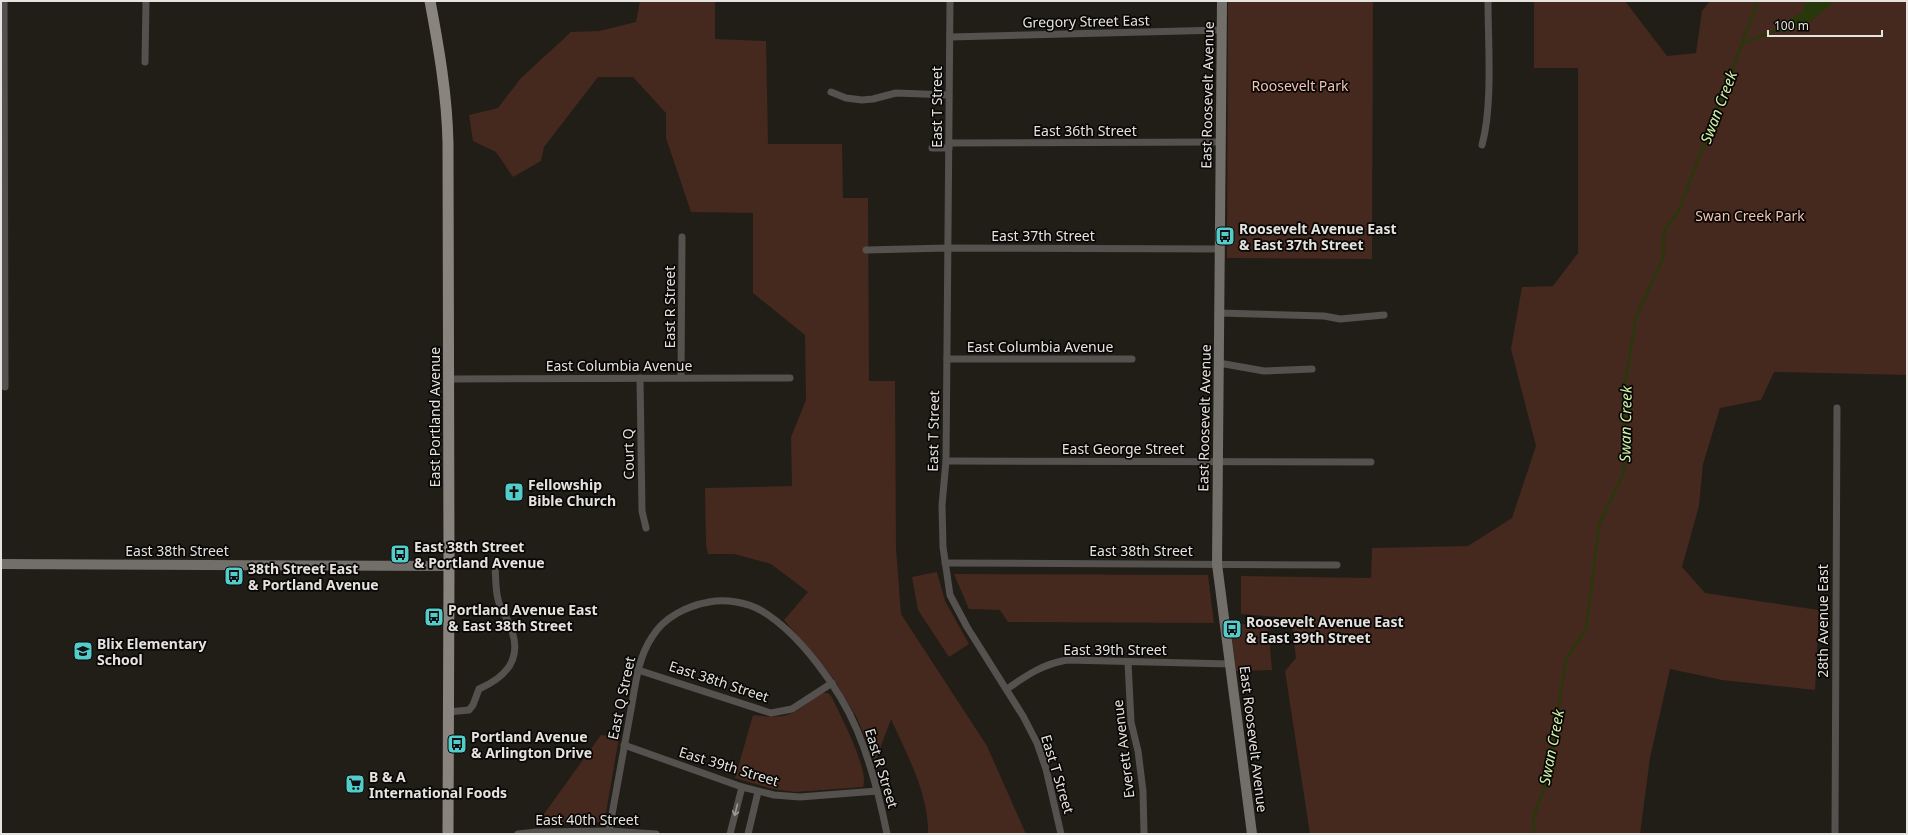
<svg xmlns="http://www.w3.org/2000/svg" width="1908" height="835" font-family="'Noto Sans',sans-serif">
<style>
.green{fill:#45281e}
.water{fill:#27390a}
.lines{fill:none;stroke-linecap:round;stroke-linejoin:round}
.stream{stroke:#27390a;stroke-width:2.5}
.street{stroke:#54514e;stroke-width:7}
.secondary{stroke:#726e6a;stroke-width:10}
.primary{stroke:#8a847f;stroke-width:11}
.oneway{stroke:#9c9a96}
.labels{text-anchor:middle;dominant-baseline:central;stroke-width:3.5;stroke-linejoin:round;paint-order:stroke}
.street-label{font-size:14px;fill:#e5e3df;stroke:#090806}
.park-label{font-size:14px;fill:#f4c2b1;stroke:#090806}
.poi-label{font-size:14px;font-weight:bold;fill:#e5e3df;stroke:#090806;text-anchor:start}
.water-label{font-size:15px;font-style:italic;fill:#d0f2a8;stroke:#090806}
</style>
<rect width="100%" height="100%" fill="#211e17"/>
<g class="green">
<path d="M640,1H715V39L766,41L768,144H842L843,198H868L869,381H895L896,548L901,614L987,746L1026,834H928C929,794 907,755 891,719L875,762L857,718L833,678L784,620L808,592L771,564L734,554H708L706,544L705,488L792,486L791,437L806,400L805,335L753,293V213L691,212L666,138V113L633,77H598L544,147L541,161L513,177L496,152L473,141L469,115L498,108L521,78L571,32L599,31L636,22Z"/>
<path d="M1228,1H1373L1372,259L1227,258Z"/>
<path d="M1534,1H1625L1667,56L1696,53L1702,11L1710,1H1907V375L1774,372L1761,400L1720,408L1703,464L1699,506L1682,567L1705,593L1819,610L1815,690L1722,680L1670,669L1650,758L1640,834H1310L1285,671L1296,658L1291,618L1241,614V576L1371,578L1372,548L1468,546L1512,518L1536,446L1511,349L1522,287L1553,286L1578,253V68H1534Z"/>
<path d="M937,572L945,601L969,644L949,657L918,610L912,577Z"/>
<path d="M954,574L1208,575L1214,623L1008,622L1000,610L969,609Z"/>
<path d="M1230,624H1268L1272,670L1236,671Z"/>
<path d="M821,693H828L831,696C839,712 870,771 863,787L795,792L773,789L735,778L753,715C790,720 793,714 821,693Z"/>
<path d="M601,735L619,737L605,819L603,822L536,825Z"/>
</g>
<path class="water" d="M1807,1H1834C1821,14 1795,37 1775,31L1776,28L1802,12Z"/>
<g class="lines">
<g class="stream">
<path d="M1742,43L1775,31"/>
<path d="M1535,834L1533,818L1547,781L1566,659L1586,629L1599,525L1624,472L1623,397L1636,317L1663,258L1664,231L1679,210L1758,1"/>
</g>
<g class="street">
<path d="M4,1L5,387"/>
<path d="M950,1L946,461L942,505L943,547L950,595L967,627L1023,716L1037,743L1046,769L1061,834"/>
<path d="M950,37L1222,30"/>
<path d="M145,62L146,1"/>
<path d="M831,92L846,98L862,100L873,99L896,93L949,95"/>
<path d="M949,143L1221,142"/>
<path d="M1482,145C1493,105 1488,43 1488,1"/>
<path d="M932,148H949"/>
<path d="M866,250L948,248L1220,249"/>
<path d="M1219,313L1324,316L1340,319L1384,315"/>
<path d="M947,359H1132"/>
<path d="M1219,363L1264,371L1312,369"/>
<path d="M640,378L642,511L646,528"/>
<path d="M681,378L682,237"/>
<path d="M448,379L790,378"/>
<path d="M946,461L1371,462"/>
<path d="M945,563L1337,565"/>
<path d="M1128,662L1131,722L1138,751L1143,791L1144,834"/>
<path d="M638,670L771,713L792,709L832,683"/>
<path d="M1007,689C1027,675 1043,664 1067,660L1230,664"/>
<path d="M448,712L469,710L473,705L479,689C504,678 522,661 512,631C509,621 503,613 499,603C495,591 496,578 495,566"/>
<path d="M624,745L742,787L774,795L800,797L877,791"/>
<path d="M609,831C616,792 623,753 630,715C635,689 637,659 652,637C664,617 687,606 709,602C726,599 747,602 762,611C800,634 840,689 857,730C871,763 880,799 887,834"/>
<path d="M518,834L536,832L609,831L656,834"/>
<path d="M730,834L742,787"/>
<path d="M748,834L758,792"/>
<path d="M1835,834L1837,408"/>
</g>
<g class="secondary">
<path d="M1222,1L1217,564L1252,834"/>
<path d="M1,564L449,566"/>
</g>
<path class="primary" d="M430,1C439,49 447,95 448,143L449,566L448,834"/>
</g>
<defs><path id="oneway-shaft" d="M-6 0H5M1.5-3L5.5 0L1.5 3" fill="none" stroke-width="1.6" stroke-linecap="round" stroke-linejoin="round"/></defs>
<use class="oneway" href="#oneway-shaft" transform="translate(736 810) rotate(104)"/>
<defs>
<symbol id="bus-square" viewBox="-11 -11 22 22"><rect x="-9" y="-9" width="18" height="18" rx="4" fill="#52cdcc" stroke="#090806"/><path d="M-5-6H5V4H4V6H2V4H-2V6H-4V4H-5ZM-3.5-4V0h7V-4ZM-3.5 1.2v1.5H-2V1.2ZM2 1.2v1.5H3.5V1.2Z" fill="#111"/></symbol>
<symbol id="church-square" viewBox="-11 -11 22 22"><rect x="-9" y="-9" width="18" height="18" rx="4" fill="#52cdcc" stroke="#090806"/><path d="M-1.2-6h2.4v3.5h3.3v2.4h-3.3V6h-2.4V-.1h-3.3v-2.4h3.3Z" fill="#111"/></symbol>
<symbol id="school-square" viewBox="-11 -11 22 22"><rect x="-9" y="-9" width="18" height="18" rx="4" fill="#52cdcc" stroke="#090806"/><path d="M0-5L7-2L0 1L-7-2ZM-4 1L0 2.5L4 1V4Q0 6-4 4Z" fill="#111"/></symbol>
<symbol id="supermarket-square" viewBox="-11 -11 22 22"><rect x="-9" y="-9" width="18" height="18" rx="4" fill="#52cdcc" stroke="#090806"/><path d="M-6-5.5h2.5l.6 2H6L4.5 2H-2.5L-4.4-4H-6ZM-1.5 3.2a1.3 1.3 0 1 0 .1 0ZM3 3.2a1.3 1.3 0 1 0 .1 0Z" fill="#111"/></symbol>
</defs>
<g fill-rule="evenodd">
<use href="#bus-square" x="1214" y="225" width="22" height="22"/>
<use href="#church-square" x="503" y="481" width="22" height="22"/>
<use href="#bus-square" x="389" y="543" width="22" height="22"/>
<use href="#bus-square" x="223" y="565" width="22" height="22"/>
<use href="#bus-square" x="423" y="606" width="22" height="22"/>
<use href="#bus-square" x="1221" y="618" width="22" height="22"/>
<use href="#school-square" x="72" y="640" width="22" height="22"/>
<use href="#bus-square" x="446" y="733" width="22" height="22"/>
<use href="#supermarket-square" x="344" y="773" width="22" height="22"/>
</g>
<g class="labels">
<g class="street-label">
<text transform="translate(1086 21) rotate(-1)">Gregory Street East</text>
<text transform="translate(1207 95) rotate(-89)">East Roosevelt Avenue</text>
<text transform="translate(936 107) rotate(-90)">East T Street</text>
<text x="1085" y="130">East 36th Street</text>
<text x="1043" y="235">East 37th Street</text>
<text transform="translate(669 307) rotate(-90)">East R Street</text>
<text x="1040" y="346">East Columbia Avenue</text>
<text x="619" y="365">East Columbia Avenue</text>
<text transform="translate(434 417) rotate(-90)">East Portland Avenue</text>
<text transform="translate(1204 418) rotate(-89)">East Roosevelt Avenue</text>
<text transform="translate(933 431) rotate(-89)">East T Street</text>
<text x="1123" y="448">East George Street</text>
<text transform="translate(628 454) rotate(-91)">Court Q</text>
<text x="177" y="550">East 38th Street</text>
<text x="1141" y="550">East 38th Street</text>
<text transform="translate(1822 621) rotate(-90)">28th Avenue East</text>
<text x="1115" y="649">East 39th Street</text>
<text transform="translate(719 681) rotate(18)">East 38th Street</text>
<text transform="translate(621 698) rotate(-78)">East Q Street</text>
<text transform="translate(1254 739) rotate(83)">East Roosevelt Avenue</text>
<text transform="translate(1123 749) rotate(-97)">Everett Avenue</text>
<text transform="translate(729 766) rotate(17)">East 39th Street</text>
<text transform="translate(882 768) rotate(73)">East R Street</text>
<text transform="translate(1058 774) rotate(73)">East T Street</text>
<text x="587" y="819">East 40th Street</text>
</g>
<g class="park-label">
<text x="1300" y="85">Roosevelt Park</text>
<text x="1750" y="215">Swan Creek Park</text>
</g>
<g class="poi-label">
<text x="1239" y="228">Roosevelt Avenue East<tspan x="1239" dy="16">&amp; East 37th Street</tspan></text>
<text x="528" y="484">Fellowship<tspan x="528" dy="16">Bible Church</tspan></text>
<text x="414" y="546">East 38th Street<tspan x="414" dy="16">&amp; Portland Avenue</tspan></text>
<text x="248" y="568">38th Street East<tspan x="248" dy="16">&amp; Portland Avenue</tspan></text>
<text x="448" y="609">Portland Avenue East<tspan x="448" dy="16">&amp; East 38th Street</tspan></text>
<text x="1246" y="621">Roosevelt Avenue East<tspan x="1246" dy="16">&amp; East 39th Street</tspan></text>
<text x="97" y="643">Blix Elementary<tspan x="97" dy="16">School</tspan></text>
<text x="471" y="736">Portland Avenue<tspan x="471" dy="16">&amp; Arlington Drive</tspan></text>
<text x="369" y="776">B &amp; A<tspan x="369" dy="16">International Foods</tspan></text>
</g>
<g class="water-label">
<text transform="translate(1718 107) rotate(-69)">Swan Creek</text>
<text transform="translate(1625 424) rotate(-89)">Swan Creek</text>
<text transform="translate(1551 747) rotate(-79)">Swan Creek</text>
</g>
</g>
<rect width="1908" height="835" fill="none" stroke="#e5e3df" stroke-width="4"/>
<path d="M1768 30v6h114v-6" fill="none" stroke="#e5e3df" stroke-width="2"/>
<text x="1774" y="30" font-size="12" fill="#e5e3df" stroke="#090806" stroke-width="3" paint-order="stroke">100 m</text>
</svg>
